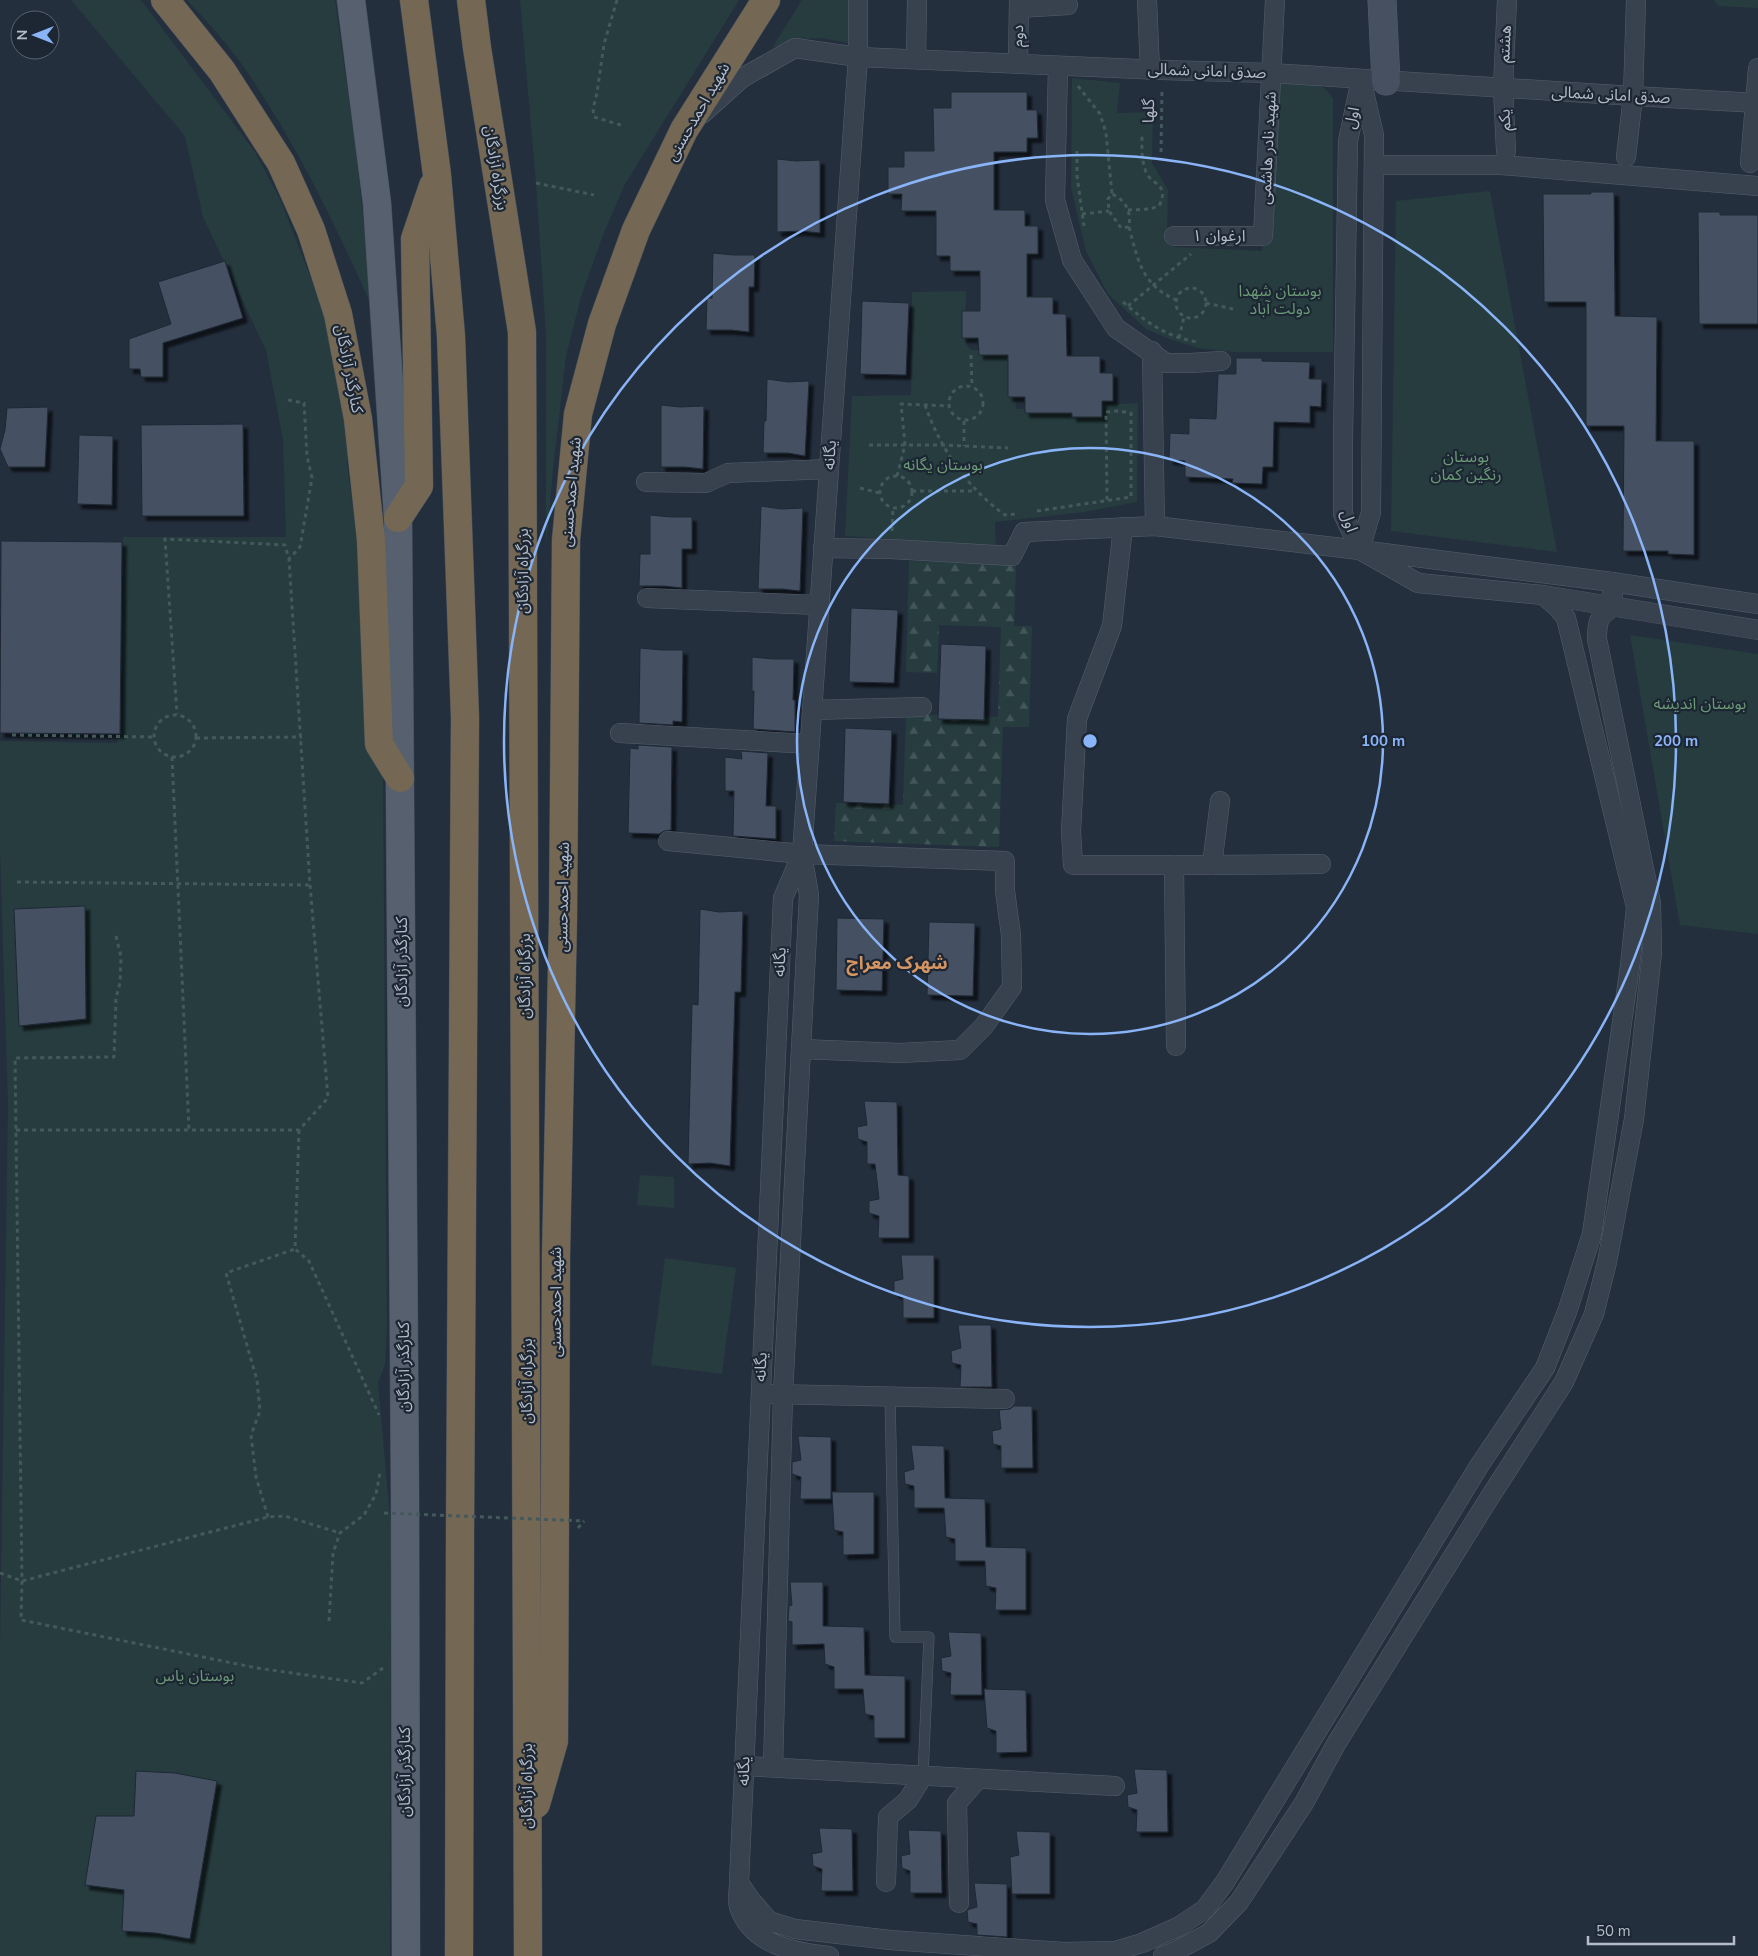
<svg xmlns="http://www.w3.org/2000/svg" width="1758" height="1956" font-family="'Nunito Sans','Noto Sans Arabic',sans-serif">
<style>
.green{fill:#263c3f}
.forest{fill:url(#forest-firs)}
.building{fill:#455162;stroke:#1f2835;filter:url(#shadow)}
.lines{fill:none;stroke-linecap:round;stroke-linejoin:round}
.lane-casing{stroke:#565f6c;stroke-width:11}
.street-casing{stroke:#565f6c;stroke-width:20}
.secondary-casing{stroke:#565f6c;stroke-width:29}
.primary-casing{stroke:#414a57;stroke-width:29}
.highway-casing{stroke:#434c59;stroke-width:29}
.path{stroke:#44595c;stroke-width:3;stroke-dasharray:4 4;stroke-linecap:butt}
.lane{stroke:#38414e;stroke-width:10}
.street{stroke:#38414e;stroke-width:19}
.secondary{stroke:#465061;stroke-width:28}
.primary{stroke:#56606e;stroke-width:28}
.highway{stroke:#746855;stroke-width:28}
.path-bridge{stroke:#44595c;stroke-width:3;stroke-dasharray:4 4;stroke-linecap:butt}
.ring{fill:none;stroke:#8ab4f8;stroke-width:2.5}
.labels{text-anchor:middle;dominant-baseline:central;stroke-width:4.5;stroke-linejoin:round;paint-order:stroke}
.street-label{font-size:16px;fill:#b4bcc9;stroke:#1d2633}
.park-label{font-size:16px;fill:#6b9a76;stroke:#1d2633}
.neighbourhood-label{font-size:18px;font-weight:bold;fill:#d59563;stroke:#1d2633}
.centre{fill:#8ab4f8;stroke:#1d2633;stroke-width:2.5}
.ring-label{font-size:15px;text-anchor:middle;font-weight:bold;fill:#8ab4f8;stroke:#1d2633;stroke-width:4.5;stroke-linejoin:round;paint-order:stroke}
</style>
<defs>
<pattern id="forest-firs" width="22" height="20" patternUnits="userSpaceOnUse" patternTransform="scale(1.25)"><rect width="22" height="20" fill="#263c3f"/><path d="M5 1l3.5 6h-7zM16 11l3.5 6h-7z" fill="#435659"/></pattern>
<filter id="shadow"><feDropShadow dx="4.5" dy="4.5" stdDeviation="1" flood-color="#0009"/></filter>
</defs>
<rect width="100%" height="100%" fill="#242f3e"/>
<g class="green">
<path d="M71,0H141L255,152L280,199L331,329L353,417L347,462L356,534L371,572L383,768L387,1328L385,1364L378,1383L391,1527L390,1956H0V1645L8,1104L0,851V741L117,743L120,734L123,537H286L283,440L266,350L203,217L185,136Z"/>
<path d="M187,0H335L356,150L373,309C337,228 298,147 248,73C230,47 209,23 187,0Z"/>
<path d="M520,0H739L625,184L603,235L581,297L566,356L553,470L546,547V335L536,183Z"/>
<path d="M802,0H849L848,43L821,38L798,39L772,48Z"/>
<path d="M1714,0H1758V8L1718,6Z"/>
<path d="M1072,78L1120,83L1117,113L1153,112L1152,163L1168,190L1167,240L1174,247L1262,251L1275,85C1297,81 1320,77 1333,99V352H1233L1198,348L1172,340L1146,329L1108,294L1086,251L1071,188Z"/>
<path d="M1490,191L1557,552L1391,531L1396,201Z"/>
<path d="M966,291L965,341L970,350L1012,351L1016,409L1138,403L1137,502L1084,512L995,522L996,546L845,536L852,396L911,395L912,292Z"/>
<path d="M1630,635L1758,654V934L1680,925Z"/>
<path d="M640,1175L674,1177V1208L637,1205Z"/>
<path d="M665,1258L736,1268L722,1374L651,1365Z"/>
</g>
<path class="forest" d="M909,561L1016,564L1014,626H1032L1029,727H1003L999,847L834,841L836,803L903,805L906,714L998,717L1001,627L939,625L937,673L906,672Z"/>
<g class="building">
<path d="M951,92H1027V110H1037L1038,138H1027V152H994V210H1025V226H1038V254H1027V297H1053V314H1066L1067,356H1100V373H1113V401H1102V417H1072V413H1025V397H1008V355H979L978,338H962V311H980V271H950V256H936V211H901L902,194H888V167H904V151H934L933,108H951Z"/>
<path d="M777,159L796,161L820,160V233L801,231L777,232Z"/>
<path d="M1591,192H1614L1615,316L1657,317L1656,441H1694V555L1668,554V551H1623L1624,426H1586V302H1544L1543,194H1591Z"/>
<path d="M1698,212H1720V215H1758V324H1699Z"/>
<path d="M713,253L733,255H755L754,287H749V332L731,330H706L707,298H712Z"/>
<path d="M225,261L243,318L163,343V377H141L140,369H129V339L171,324L158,282Z"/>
<path d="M862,301L909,303L906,375L860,374Z"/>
<path d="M1236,358H1262V361L1310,362L1309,379H1322L1321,407L1310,406V423L1274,422L1273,467H1263L1262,484L1232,483L1233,479L1185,477V461L1169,460L1170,433L1189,434V418L1216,419L1218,374H1236Z"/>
<path d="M767,379L788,382L809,381L805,456L788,453H763L764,421H766Z"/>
<path d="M661,405L680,407L704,406L703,469L685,467H661Z"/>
<path d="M48,407L45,467H8L0,449L5,430L7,408Z"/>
<path d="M243,424L244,516H142L141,425Z"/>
<path d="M79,435L113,436L112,505L77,504Z"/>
<path d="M761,506L781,509L803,508L800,591L782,589H758Z"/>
<path d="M650,515L671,517H692V549H682V588L664,586H639L640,554H650Z"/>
<path d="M1,541L122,542L120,734L0,733Z"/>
<path d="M851,608L898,610L894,683L849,682Z"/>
<path d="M941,644L986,646L984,720L938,719Z"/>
<path d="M640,648L661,650H683L682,722L673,721V725L639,723Z"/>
<path d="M752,657L773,659H794L793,700H795V732L753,729L754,691H752Z"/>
<path d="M845,728L892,730L889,804L843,802Z"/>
<path d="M638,745L672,747L671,830L664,831L659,834L628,833L630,748L638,749Z"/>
<path d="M741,751L768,753L766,806H776V839L733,836L734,791H725V757L742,759Z"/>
<path d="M85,906L86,1019L19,1026L14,909Z"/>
<path d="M700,909L719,912L743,911L741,992H735L730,1166L710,1163L688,1164L692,1004L698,1005Z"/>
<path d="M837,918L884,919L882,991L836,990Z"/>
<path d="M929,922L975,923L973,996L927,995Z"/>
<path d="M864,1101L897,1102L898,1175L909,1176V1238H878L879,1216L869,1213V1201L879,1199L875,1164H867V1142L858,1139L857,1127L867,1125Z"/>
<path d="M901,1255H934V1318H903V1296L894,1293V1281L903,1279Z"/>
<path d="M958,1325H991L992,1387H960L961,1365L952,1363L951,1351L961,1348Z"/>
<path d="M1014,1406H1032L1033,1468H1001V1446L993,1444L992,1431L1001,1429L999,1410L1010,1409Z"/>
<path d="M798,1436L831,1437V1499H800L801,1477L792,1474V1462L801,1460Z"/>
<path d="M911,1445L944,1446L945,1498L985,1499L986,1547L1026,1548V1610H995L996,1588L986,1586L985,1561H955V1539L946,1537L944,1508H914V1486L905,1484L904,1472L914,1469Z"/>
<path d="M832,1492H874V1554L843,1555V1532L834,1530Z"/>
<path d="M790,1582H823V1626L864,1627L865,1675L905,1676V1738H874V1716L865,1714L863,1689H834V1667L825,1664L824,1644L792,1645V1622L788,1621L789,1606L792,1605Z"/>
<path d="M948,1632L981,1633L982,1695H950L951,1673L942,1671L941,1658L951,1656Z"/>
<path d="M984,1689L1026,1690L1027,1752L996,1753V1731L987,1728Z"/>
<path d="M1134,1769L1167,1770L1168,1832H1136L1137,1810L1128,1807L1127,1795L1137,1793Z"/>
<path d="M136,1771L175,1773L217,1781L190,1939L156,1933L122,1931L124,1890L85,1885L96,1816H134Z"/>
<path d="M819,1828L852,1829L853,1891H821L822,1869L813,1866L812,1854L822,1852Z"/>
<path d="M908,1830L941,1831L942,1893H910V1871L902,1868L901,1856L910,1854Z"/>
<path d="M1016,1831L1050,1832V1894H1012L1010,1857L1019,1855Z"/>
<path d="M974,1883L1007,1884V1937L977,1935V1924L968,1922L967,1910L977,1907Z"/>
</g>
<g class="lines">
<defs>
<path id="lane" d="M890,1396L895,1637H929L923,1776"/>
<g id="street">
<path d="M1147,0L1150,70"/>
<path d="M1019,8L1068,5"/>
<path d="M916,59L917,0"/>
<path d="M1018,64L1019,0"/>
<path d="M1058,66L1055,200L1072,260L1116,328L1166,363H1191L1221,361"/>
<path d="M1361,79L1374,135L1371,512L1360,550L1343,514V438L1348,141Z"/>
<path d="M702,114L742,78L795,48L858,57L1162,70L1271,73L1633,96L1758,103"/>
<path d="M1506,151L1503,88L1507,0"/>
<path d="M1626,157L1633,96L1636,0"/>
<path d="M1750,163L1758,68"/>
<path d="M1374,165H1501L1758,186"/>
<path d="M1174,236H1263L1275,0"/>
<path d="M1152,351L1155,526"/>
<path d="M646,482L706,483L728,473L829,469"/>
<path d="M1123,527L1112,626L1077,719L1071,831L1073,865H1174"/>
<path d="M823,548L891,549L1012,556L1024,532L1155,526L1360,550"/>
<path d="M647,598L819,605"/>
<path d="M1758,604L1612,582L1360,550L1418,583L1543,595L1758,630"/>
<path d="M812,710L922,707"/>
<path d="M620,733L810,744"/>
<path d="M1220,801L1212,865L1321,864"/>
<path d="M668,841L802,854L1005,861V891L1011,935L1012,987L984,1026L960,1050L900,1053L801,1049"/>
<path d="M1176,1046L1174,865H1212"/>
<path d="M771,1394L1005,1399"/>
<path d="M744,1766L1115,1786"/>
<path d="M773,1767L783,1394L809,895L802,854L858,57V0"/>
<path d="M886,1882L888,1817L908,1800L923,1776"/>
<path d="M739,1883L783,898L802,854"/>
<path d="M959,1903L957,1803L978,1779"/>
<path d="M829,1956C793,1952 752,1945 739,1907C737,1900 739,1890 739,1883L750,1899L769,1921L795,1929L890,1940L1064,1952L1115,1951L1142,1943L1178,1927L1205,1909L1225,1882L1479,1466L1545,1368L1567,1312L1592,1234L1630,966L1636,907L1566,618L1558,608L1543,595"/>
<path d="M1163,1956L1174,1952L1209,1933L1239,1902L1304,1803L1336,1744L1488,1500L1564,1382L1594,1314L1607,1262L1634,1119L1652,953L1651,903L1597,639C1597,622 1598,616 1613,607L1612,582"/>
</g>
<path id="secondary" d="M1382,0L1386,81"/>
<path id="primary" d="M351,0L377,203L398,518L405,1496L406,1956"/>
<g id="highway">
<path d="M165,0L222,71L281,163L311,230L338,314L358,419L371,540L379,744L400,778"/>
<path d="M414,0L437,175L451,336L465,717L460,1534L459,1956"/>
<path d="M471,0L477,48L522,332L528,1956"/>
<path d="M398,518L419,486L415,239L433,186"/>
<path d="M536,1804L554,1741L556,1256L563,919L566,540L578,414L602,324L636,230L684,130L766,0"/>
</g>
</defs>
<use href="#lane" class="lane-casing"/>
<use href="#street" class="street-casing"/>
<use href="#secondary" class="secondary-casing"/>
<use href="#primary" class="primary-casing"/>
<use href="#highway" class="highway-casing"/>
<g class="path">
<path d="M617,0L604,44L597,93L593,109L594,117L621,125"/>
<path d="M1078,86L1100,114L1106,133L1112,194L1108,199L1109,211L1121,228L1129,227C1131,212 1127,201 1112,194"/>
<path d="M1077,151V176L1084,226"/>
<path d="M1161,152L1162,88"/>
<path d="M536,183L594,195"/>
<path d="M1128,210L1150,209L1159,206C1171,182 1149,186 1145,169C1141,158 1142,145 1142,133"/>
<path d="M1082,214L1109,211"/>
<path d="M1129,227C1138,260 1141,284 1176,300"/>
<circle cx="1191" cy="303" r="15"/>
<path d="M1123,302C1146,322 1166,337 1198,342"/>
<path d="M1206,303L1233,309"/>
<path d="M1128,306L1191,254"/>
<path d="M1179,338L1184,317"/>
<path d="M971,355L972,387"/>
<circle cx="966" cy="403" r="17"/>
<path d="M288,400L304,403L307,456L312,478L300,547L289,559"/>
<path d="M925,405C940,448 967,488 1005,515L1016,514"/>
<path d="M964,421V446"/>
<path d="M869,445H942L1008,448"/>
<circle cx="896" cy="492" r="16"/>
<path d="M897,476L905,445L901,404L949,406"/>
<path d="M860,488L880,493"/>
<path d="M912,491H976"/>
<path d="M1037,511L1131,497V413L1119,411L1106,412L1107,500"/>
<path d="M892,531L893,509"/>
<circle cx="175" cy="736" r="21"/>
<path d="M12,735L154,737"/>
<path d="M196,738L302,737"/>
<path d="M172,757L189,1130"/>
<path d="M17,882L310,885"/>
<path d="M116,936L121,957L120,983L116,998L114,1057L15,1058L22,1581L21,1620L257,1668L362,1683L383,1668"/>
<path d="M16,1130H299L328,1098L310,885L289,559L285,545L165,539L177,714"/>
<path d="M299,1130L295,1249L309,1261L379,1415"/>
<path d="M268,1517L256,1477L251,1435L260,1411L257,1380L226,1273L295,1249"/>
<path d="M578,1528L584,1521"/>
<path d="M0,1573L22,1581L268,1517L285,1516L340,1533"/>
<path d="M329,1621L333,1553L340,1533L364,1515L376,1494L380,1473"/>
</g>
<use href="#lane" class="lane"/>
<use href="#street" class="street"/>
<use href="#secondary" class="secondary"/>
<use href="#primary" class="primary"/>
<use href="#highway" class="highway"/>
<path class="path-bridge" d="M384,1513L584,1521"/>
</g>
<g class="ring">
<circle cx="1090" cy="741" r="293"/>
<circle cx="1090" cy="741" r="586"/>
</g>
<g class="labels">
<g class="street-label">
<text transform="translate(1018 36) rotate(-89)">دوم</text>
<text transform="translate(1505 44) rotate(-87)">هشتم</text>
<text transform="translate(1207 71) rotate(2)">صدق امانی شمالی</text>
<text transform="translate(1611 95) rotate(3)">صدق امانی شمالی</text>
<text transform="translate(1149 111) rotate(-89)">گلها</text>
<text transform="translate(698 112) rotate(-60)">شهید احمدحسنی</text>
<text transform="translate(1352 118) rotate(-78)">اول</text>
<text transform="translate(1505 120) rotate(-93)">یکم</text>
<text transform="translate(1268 148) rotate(-87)">شهید نادر هاشمی</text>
<text transform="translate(496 168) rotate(81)">بزرگراه آزادگان</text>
<text x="1219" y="236">ارغوان ۱</text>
<text transform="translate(349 369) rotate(79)">کنارگذر آزادگان</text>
<text transform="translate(830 455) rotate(-86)">یگانه</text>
<text transform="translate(571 492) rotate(-85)">شهید احمدحسنی</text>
<text transform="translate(1349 521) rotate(72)">اول</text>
<text transform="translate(523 571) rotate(-90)">بزرگراه آزادگان</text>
<text transform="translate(563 897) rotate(-89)">شهید احمدحسنی</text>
<text transform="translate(402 962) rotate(-90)">کنارگذر آزادگان</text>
<text transform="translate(780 962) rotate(-87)">یگانه</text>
<text transform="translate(525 976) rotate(-90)">بزرگراه آزادگان</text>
<text transform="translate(556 1302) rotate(-90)">شهید احمدحسنی</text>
<text transform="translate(404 1367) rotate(-90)">کنارگذر آزادگان</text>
<text transform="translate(761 1367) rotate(-87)">یگانه</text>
<text transform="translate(527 1381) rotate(-90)">بزرگراه آزادگان</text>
<text transform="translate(744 1771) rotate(-88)">یگانه</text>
<text transform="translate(405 1772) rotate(-90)">کنارگذر آزادگان</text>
<text transform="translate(527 1786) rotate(-90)">بزرگراه آزادگان</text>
</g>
<g class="park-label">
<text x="1280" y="291">بوستان شهدا<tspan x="1280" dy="18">دولت آباد</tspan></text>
<text x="1466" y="457">بوستان<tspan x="1466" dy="18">رنگین کمان</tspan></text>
<text x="943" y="465">بوستان یگانه</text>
<text x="1700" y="704">بوستان اندیشه</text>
<text x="195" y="1676">بوستان یاس</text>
</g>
<g class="neighbourhood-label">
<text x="897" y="963">شهرک معراج</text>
</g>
</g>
<circle cx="1090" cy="741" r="8" class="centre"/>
<g class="ring-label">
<text x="1383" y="746">100 m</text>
<text x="1676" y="746">200 m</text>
</g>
<g transform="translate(35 35) rotate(270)"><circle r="24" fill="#1d2633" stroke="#59626f"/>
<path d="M0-4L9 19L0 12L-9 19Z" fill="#8ab4f8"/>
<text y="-8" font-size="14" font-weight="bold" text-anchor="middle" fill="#b4bcc9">N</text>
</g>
<path d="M1588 1936v8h146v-8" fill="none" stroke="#b4bcc9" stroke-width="2.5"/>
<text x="1596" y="1936" font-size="15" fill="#b4bcc9" stroke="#1d2633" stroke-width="4" paint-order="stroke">50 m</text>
</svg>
